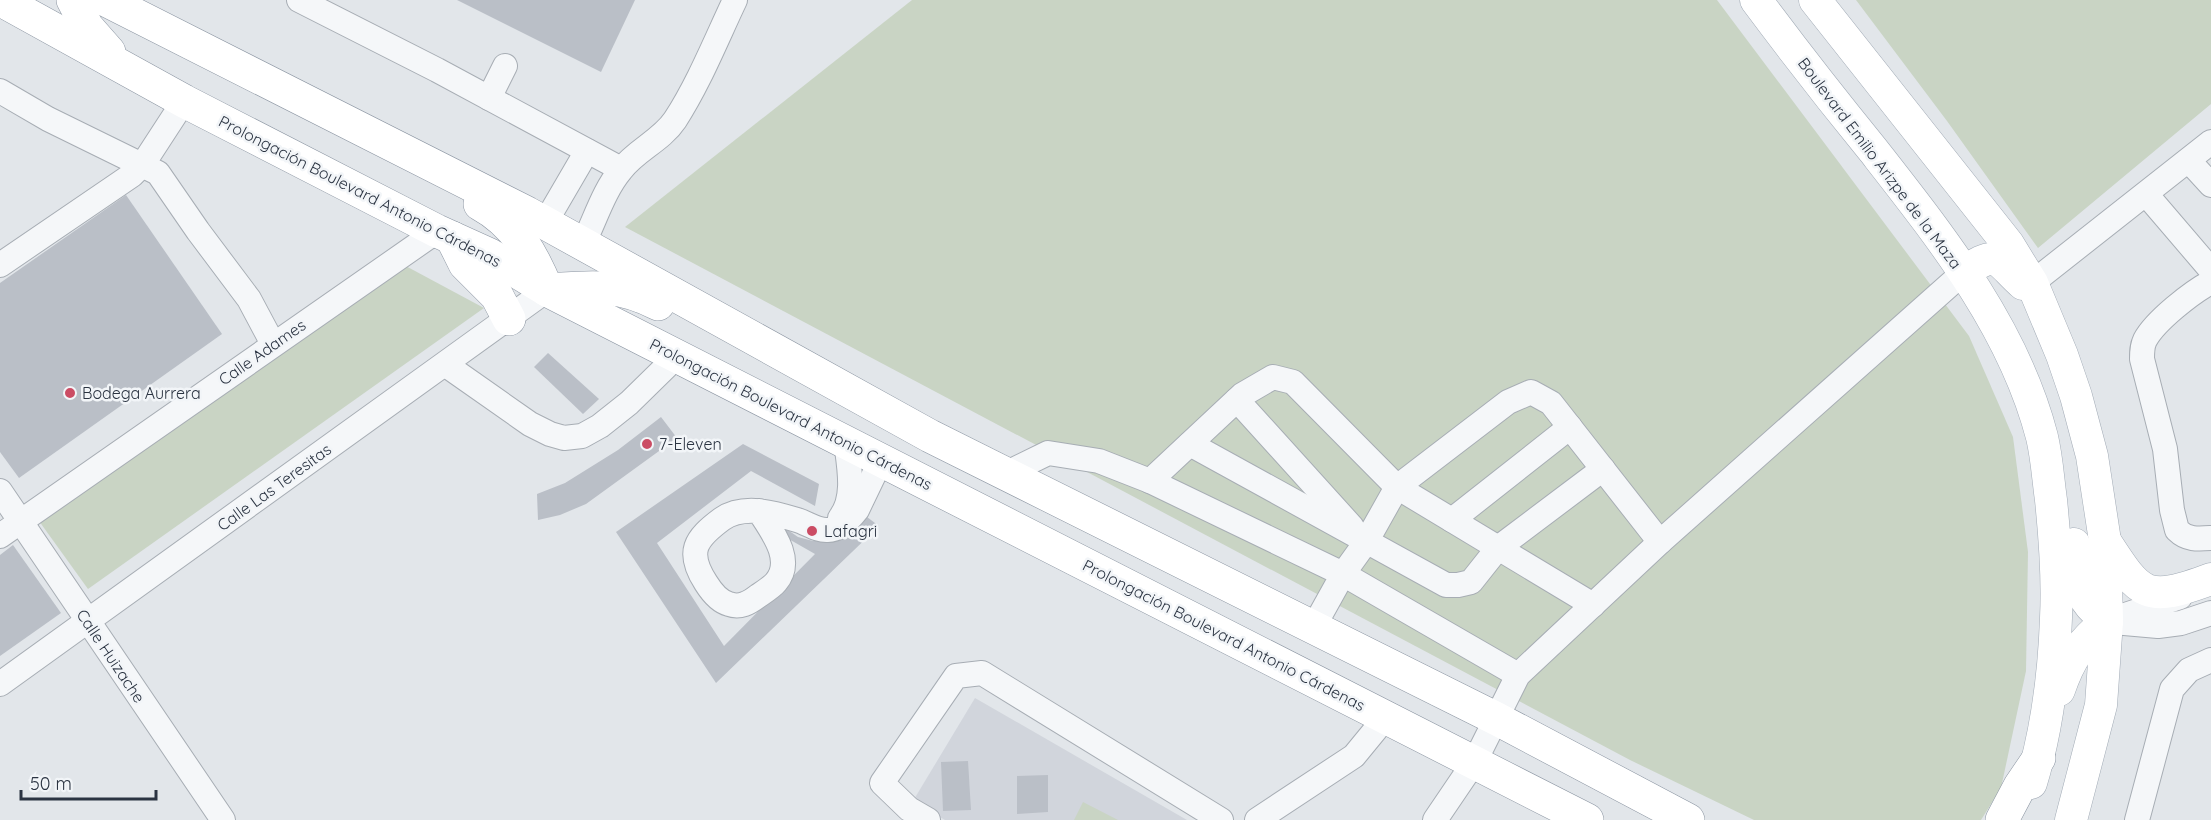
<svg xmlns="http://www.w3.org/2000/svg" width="2211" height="820" font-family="Quicksand,sans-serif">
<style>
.built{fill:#d1d5dc}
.green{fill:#c9d4c4}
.building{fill:#babfc7}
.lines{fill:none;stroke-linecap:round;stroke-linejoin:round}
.minor-casing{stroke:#a7adb4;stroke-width:26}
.major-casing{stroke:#a2abb6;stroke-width:33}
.highway-casing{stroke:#8a94a1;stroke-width:34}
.minor{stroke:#f5f7f9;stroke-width:24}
.major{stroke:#fff;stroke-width:32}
.highway{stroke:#fff;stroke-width:33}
.poi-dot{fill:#cb4c64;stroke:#f2f5f8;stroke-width:2}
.labels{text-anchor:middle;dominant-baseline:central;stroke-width:5;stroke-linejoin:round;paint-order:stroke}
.street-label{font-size:16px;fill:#2b3442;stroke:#f2f5f8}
.poi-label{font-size:16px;fill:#2b3442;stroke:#f2f5f8;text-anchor:start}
</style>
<rect width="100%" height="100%" fill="#e2e6ea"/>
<path class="built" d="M975,698L1187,820H945L913,801Z"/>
<g class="green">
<path d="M912,0H1717L1969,336L2013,437L2028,552L2026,671L2001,788L1981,820H1754L1630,760L625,227Z"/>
<path d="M1856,0H2211V104L2038,248L1947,121Z"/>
<path d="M402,264L484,308L88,589L39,521Z"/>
<path d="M1083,802L1118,820H1074Z"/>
</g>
<g class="building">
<path d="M457,0H635L601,72Z"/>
<path d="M126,195L222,334L19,478L0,452V283Z"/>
<path d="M548,353L599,399L583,414L534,367Z"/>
<path d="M661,417L677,438L586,504L560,515L538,520L537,494L565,483L618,450Z"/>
<path d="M743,444L819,484L815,506L751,471L657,543L724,646L815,554L780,534L785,528L798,537L813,541L832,540L859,511L879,526L716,683L616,532Z"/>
<path d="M13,545L61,613L0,656V555Z"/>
<path d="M968,761L971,810L943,811L941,762Z"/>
<path d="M1048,775V812L1017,814V776Z"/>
</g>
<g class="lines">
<defs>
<g id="minor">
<path d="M299,0L437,70L621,169"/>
<path d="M0,91L48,119L158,173L198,231L249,299L273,344"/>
<path d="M489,98L505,66"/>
<path d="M2189,161L2211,185"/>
<path d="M2146,194L2211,270"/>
<path d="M545,223L587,151"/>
<path d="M583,244C595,220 604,190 621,170C636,150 661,141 675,120C699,83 716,40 735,0"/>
<path d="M0,265L132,175L143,164L184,101"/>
<path d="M2211,282C2192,292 2155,321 2145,340C2142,346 2142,352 2142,359L2165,449L2172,510L2177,530C2187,540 2198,539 2211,538"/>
<path d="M2032,283L2211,142"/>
<path d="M446,365L530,424L550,434L564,438L582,436L600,426L629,403L677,356"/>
<path d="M1237,400L1352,527"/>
<path d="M1190,444L1446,585H1458L1471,582L1498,548L1603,469"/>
<path d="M1005,474L1048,453L1099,461L1150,481L1343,574L1313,628"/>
<path d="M1150,481L1242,395L1273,377L1293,382L1397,487L1593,605"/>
<path d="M0,491L223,820"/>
<path d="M759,511C771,530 795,560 776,582C772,587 764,592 758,596C749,603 740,608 729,604C718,601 711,591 706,583C686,552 695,539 722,519C744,504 774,513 797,520C807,523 818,531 828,530C840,530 850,519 857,510L881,460"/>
<path d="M840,518C856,498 849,466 846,442"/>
<path d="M1452,520L1570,427"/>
<path d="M0,536L437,231"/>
<path d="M2107,621L2180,597"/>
<path d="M2113,622L2158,626L2181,623L2211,613"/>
<path d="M1518,675L1343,574L1366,542L1397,487L1508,402L1531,392L1551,403L1660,542"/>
<path d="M0,684L547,290"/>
<path d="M928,820L909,809L882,783L956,676L982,673L1221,820"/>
<path d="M1257,820L1354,756L1386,717"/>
<path d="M1435,820L1475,761L1518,675L1660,542L1964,272"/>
<path d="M2137,820L2172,689L2189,670L2211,660"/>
</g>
<g id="major">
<path d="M1756,0C1794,51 1833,101 1873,150C1941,237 2014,328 2042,437C2047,458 2048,479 2051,500C2055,539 2058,578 2056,618C2054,673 2047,730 2031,783"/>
<path d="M1815,0L2008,244L2032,283L2062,355L2076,396L2092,456L2105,541L2107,621L2101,705L2071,820"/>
<path d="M1964,272C1999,248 1996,260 2023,284"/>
<path d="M2105,541C2141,597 2146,603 2211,579"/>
<path d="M2074,544C2078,581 2075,597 2107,621"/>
<path d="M2059,690C2070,658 2081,642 2107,621"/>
</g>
<g id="highway">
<path d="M1,0L184,101L437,231L490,255L547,290L1587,820"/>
<path d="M73,0L87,27L109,52"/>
<path d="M106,0L527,213L930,436L1497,719L1688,820"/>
<path d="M480,204C515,223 533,255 547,290C591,287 618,283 658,304"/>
<path d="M452,238L465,264L497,296L509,319"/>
<path d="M2002,820L2020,786L2039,758"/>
</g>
</defs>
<use href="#minor" class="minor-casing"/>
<use href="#major" class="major-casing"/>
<use href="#highway" class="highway-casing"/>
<use href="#minor" class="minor"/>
<use href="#major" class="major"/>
<use href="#highway" class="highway"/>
</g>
<g class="poi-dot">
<circle cx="70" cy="393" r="6"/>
<circle cx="647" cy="444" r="6"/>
<circle cx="812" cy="531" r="6"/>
</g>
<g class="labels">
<g class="street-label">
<text transform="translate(1880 163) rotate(53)">Boulevard Emilio Arizpe de la Maza</text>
<text transform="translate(360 191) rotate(27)">Prolongación Boulevard Antonio Cárdenas</text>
<text transform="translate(262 352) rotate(-35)">Calle Adames</text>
<text transform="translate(791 414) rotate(27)">Prolongación Boulevard Antonio Cárdenas</text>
<text transform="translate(274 487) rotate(-36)">Calle Las Teresitas</text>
<text transform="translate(1224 635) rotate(27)">Prolongación Boulevard Antonio Cárdenas</text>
<text transform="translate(111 656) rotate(56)">Calle Huizache</text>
</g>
<g class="poi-label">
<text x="82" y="393">Bodega Aurrera</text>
<text x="659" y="444">7-Eleven</text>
<text x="824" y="531">Lafagri</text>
</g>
</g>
<path d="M21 790v9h135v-9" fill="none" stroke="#2b3442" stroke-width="3"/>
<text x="30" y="790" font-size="18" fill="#2b3442" stroke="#f2f5f8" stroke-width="4.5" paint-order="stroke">50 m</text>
</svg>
